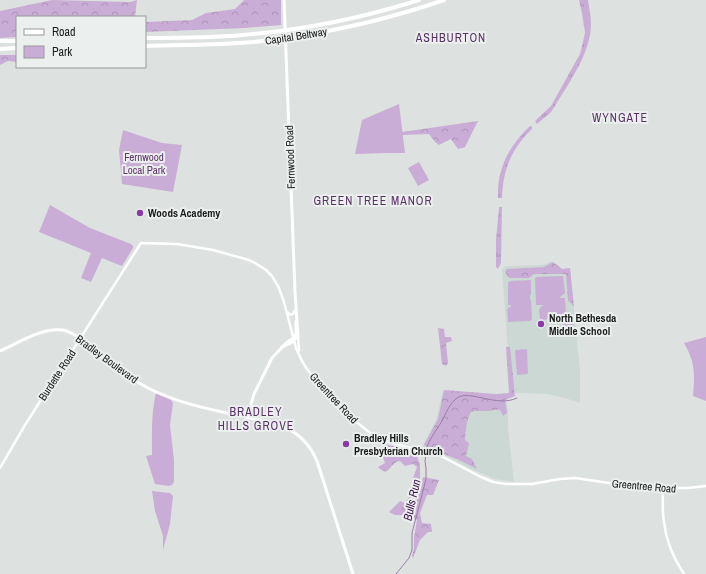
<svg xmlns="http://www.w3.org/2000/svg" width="706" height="574" font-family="'Archivo Narrow',sans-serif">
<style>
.built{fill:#cbd8d4}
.grass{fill:url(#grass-tufts)}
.forest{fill:url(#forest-crowns)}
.park{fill:#caadd6}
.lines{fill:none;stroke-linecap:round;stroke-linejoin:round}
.stream{stroke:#9b7da7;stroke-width:1}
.tertiary{stroke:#fff;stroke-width:2.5}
.secondary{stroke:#fff;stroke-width:3}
.motorway{stroke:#fff;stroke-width:4}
.poi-dot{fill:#8d3aa9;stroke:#ebefed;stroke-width:1.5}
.labels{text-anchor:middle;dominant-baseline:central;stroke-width:4;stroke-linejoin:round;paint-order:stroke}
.street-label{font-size:11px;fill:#191b1a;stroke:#ebefed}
.park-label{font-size:11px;fill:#5e356c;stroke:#ebefed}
.poi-label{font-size:11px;font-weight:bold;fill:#191b1a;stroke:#ebefed;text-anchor:start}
.neighbourhood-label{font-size:12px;letter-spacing:1px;fill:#593167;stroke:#ebefed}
.water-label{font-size:12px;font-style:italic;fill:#3c1449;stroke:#ebefed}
</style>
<defs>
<pattern id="grass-tufts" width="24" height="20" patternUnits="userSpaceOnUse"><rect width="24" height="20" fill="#caadd6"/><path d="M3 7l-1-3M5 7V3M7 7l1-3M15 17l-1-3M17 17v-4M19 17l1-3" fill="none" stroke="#ad94b7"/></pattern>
<pattern id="forest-crowns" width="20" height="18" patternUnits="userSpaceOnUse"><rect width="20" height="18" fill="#caadd6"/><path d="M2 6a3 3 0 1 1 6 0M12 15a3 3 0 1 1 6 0" fill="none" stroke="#ad94b7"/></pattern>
</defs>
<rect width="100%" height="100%" fill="#dde2e0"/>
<g class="built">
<path d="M551,261L562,269L570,268L580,372V403L565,398L547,394L518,393L511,392L502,269L507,266L541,265L546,264Z"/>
<path d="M443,391L505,396L508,408V428L514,482L495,479L486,475L475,471L443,454L424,449L423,448V445L436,420Z"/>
</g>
<g class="grass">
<path d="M579,0H588C589,8 591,16 591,25C590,54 570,81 555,106L551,112L537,124L535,121L551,106L580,54L585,33L582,13Z"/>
<path d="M530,126L532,127V129C511,149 503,170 502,198H498C497,168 509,146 530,126Z"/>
<path d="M499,207H502L501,263L498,269L496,267V240Z"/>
</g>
<g class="forest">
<path d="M52,0L130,2L137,0L135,17H17V37L0,38V11Z"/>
<path d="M244,0H281V25L245,28L145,32V22L192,20L206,13L235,9Z"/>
<path d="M0,55H17V62L8,61L0,65Z"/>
<path d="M478,121L465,147L458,149L451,139L439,145L435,142L429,134L402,135V132Z"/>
<path d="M553,262L562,269L570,268L574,307L568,300L566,274H534L529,278H509L505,272L507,269L544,267Z"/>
<path d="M438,328L444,329L445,337H451L452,341L446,343L448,363L446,366L442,364Z"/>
<path d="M506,347H510L515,396L505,400L507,413L503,416L500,410C494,409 491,411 486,411C480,411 477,410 471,412C466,421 466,429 465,440L469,443L466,456L472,459L477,469L457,459L429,449L424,445L438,419L444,390L496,394L509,393Z"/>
<path d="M385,444L415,452L420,464V479L413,478L417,467L413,464L405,466L400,461C388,463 390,479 378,467L385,463L380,450Z"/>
<path d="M423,477L439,480L433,495H427L420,513L422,523L431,524L432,532H428L420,540L413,558L412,556L414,548V537L417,520L411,517L402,515H395L389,512L400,501L405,503L411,494H419Z"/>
</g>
<g class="park">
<path d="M399,104L405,153H387L355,154L362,120Z"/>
<path d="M123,130L162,143L182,145L173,192L122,184L119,150Z"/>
<path d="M419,162L429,180L418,186L408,168Z"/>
<path d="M50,205L90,228L131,244L133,246V248L122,266L102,258L91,282L81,278L91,253L39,232Z"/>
<path d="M563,276L565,293L559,298H565L566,317L565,318L540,320L539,309L543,305H536L535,279L536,277Z"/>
<path d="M531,280V294L530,295V300H531L532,319L530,321L508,322L507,309L511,306V305H508V283L510,281Z"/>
<path d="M573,320L574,332L564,333L563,321Z"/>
<path d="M706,337V401L693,396C695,374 695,362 684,343Z"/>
<path d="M527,349L528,374L517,375L515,350Z"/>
<path d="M156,393L171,400L173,403L170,425L174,460V482L172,485L169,486L155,484L146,456L152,455C152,434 151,414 156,393Z"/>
<path d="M152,491L170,493L173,496L170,524L163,550V536L155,511Z"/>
</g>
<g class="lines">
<g class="stream">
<path d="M426,450C429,439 436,431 442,421C446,413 450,403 457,398C469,389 497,408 517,398"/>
<path d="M396,574L409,558L412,550V533L426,479V468L425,461L426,454"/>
</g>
<g class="tertiary">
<path d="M287,312L291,315L293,314L296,309"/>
<path d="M298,352L299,350L298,336"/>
<path d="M0,468L25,425L141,243L177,244L213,250L249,260L255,263L266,270L272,276L279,288L284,302L296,348L302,361L307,369L321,386L355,421L369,432L382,440L392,443L441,456L481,477L493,482L506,484H532L560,479L575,478L609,483L668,488H688L706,486"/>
<path d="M663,488C663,499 662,511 664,522C666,541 674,559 684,574"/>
</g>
<g class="secondary">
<path d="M282,347L291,343L298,336L295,292L284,0"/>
<path d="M0,351C18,343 42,327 63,330C80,334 93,350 107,361C120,371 133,380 148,388C187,408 233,413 276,424C296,430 309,442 317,461L353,574"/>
<path d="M247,418L254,394L272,358L286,343L295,337L296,334V321"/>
</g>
<g class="motorway">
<path d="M145,38C178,38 210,38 243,35C303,30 362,18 419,0"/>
<path d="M0,41H17"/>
<path d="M145,46C181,45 218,45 254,42C319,35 383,21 444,0"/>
<path d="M0,49L17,48"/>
</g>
</g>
<g class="poi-dot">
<circle cx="140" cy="213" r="4"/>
<circle cx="541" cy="324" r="4"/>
<circle cx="346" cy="444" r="4"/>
</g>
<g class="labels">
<g class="street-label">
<text transform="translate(296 36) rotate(-9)">Capital Beltway</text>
<text transform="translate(290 157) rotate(-92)">Fernwood Road</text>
<text transform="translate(107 359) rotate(36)">Bradley Boulevard</text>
<text transform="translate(57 375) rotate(-57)">Burdette Road</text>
<text transform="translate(334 398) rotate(47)">Greentree Road</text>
<text transform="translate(644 486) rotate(5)">Greentree Road</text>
</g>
<g class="park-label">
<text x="144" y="157">Fernwood<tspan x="144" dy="13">Local Park</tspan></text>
</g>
<g class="poi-label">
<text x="148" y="213">Woods Academy</text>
<text x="549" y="318">North Bethesda<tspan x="549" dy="13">Middle School</tspan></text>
<text x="354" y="438">Bradley Hills<tspan x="354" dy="13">Presbyterian Church</tspan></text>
</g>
<g class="neighbourhood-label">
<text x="451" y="38">ASHBURTON</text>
<text x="620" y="118">WYNGATE</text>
<text x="373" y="201">GREEN TREE MANOR</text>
<text x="256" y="412">BRADLEY<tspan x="256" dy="14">HILLS GROVE</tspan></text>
</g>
<g class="water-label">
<text transform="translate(412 500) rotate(-77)">Bulls Run</text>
</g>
</g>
<rect x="16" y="16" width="130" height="52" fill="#ebefed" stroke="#979a99"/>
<rect x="24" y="29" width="20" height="6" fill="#ffffff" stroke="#979a99"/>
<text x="52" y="36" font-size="12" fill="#191b1a">Road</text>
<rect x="24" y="46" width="20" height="12" fill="#caadd6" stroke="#979a99"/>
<text x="52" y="56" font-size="12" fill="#191b1a">Park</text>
</svg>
